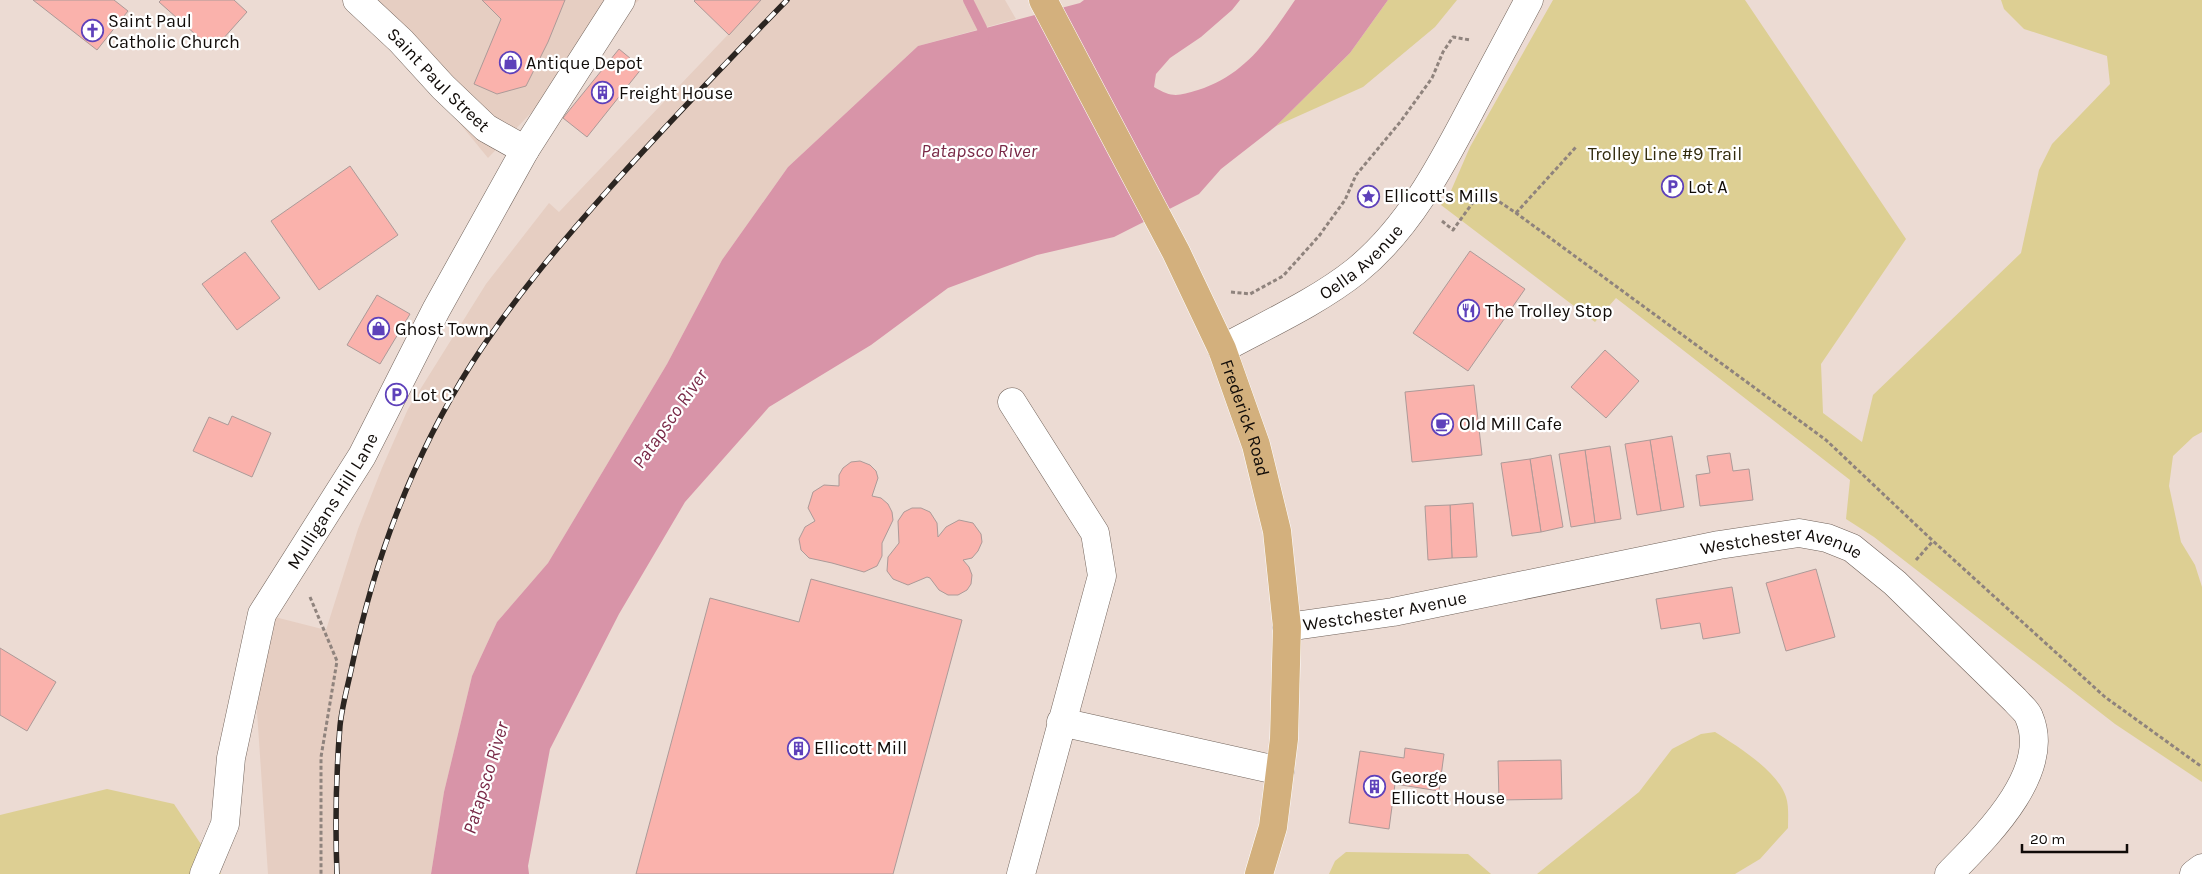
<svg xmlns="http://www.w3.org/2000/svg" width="2202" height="874" font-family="Karla,sans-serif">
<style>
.built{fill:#e6cec2}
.green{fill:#ddcf93}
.water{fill:#d894a8}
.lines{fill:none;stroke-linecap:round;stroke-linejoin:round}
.stream{stroke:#d894a8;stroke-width:10}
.building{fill:#fab2ac;stroke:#ac9a98}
.minor-casing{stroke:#71635b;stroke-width:29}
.major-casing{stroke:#fff;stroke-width:29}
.path{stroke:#8f837d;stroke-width:3;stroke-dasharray:4 2.5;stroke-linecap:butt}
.minor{stroke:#fff;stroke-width:28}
.major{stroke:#d3b07d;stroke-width:28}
.rail-casing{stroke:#2b2521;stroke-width:5.5}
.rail{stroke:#fff;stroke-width:4;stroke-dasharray:11;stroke-linecap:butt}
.labels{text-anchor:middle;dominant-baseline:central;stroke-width:4.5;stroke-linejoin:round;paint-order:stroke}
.poi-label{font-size:18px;fill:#100b08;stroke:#fff;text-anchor:start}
.street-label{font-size:18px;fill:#100b08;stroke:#fff}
.park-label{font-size:18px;fill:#322b0d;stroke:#fff}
.water-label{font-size:19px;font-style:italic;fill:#792947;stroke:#fff}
</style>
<rect width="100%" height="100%" fill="#ecdbd3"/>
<g class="built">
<path d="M359,0H639L488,158Z"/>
<path d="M761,0H1005L1016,19L918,46L788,167L722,260L667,364L548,563L497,622L472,676L444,792L431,874H268L254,667L267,615L326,630L358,529L382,468L408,409L486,284L549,203L559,212Z"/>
</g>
<g class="green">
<path d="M1388,0H1457L1435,27L1363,87L1276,126L1350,53Z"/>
<path d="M1553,0H1745L1906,239L1821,364L1823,413L1862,442L1873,395L2021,253L2039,170L2052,144L2110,84L2107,56L2024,29L2004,9L2001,0H2202V432L2193,437L2173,456L2169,486L2181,542L2195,565L2202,587V782L2115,724L1874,537L1846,519L1850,480L1616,298L1595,322L1441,205L1450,193L1470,147Z"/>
<path d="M1715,732C1737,746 1778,771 1786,797C1789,806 1788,818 1788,828L1760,859L1735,874H1537L1639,792L1672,749L1701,734Z"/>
<path d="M107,789L174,804L221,874H0V815Z"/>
<path d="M1346,852L1468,854L1491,874H1329L1335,861Z"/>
</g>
<path class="water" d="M1084,0H1240L1232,10L1201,37L1170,58L1156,74L1154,87C1172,98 1178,96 1198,90C1245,75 1268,40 1295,0H1388L1350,53L1276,126L1221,169L1199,194L1114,237L1037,255L948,288L871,345L769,407L685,502L619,614L550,749L528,866L529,874H431L444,792L472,676L497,622L548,563L667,364L722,260L788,167L918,46L1080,3Z"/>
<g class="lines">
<path class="stream" d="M968,0L982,28L984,41"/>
</g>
<g class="building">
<path d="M33,0H114L128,11L97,50Z"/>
<path d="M161,0H234L247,12L213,50L159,2Z"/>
<path d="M482,0H565L548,42L526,86L497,94L474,84L501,19Z"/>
<path d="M695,0H761L729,35L694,1Z"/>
<path d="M619,49L642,68L587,137L563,118Z"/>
<path d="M350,166L398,235L319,290L271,221Z"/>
<path d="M1470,251L1525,289L1468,371L1413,333Z"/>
<path d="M245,252L280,298L237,330L202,284Z"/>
<path d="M377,295L410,314L380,364L347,345Z"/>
<path d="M1605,350L1639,381L1606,418L1571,387Z"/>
<path d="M1474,385L1482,455L1412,462L1405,392Z"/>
<path d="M232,416L271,433L252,477L193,451L209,417L228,425Z"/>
<path d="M1672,436L1684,507L1661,511L1650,440Z"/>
<path d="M1650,440L1661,511L1637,515L1625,444Z"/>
<path d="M1610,446L1621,519L1595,523L1585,450Z"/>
<path d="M1585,450L1595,523L1571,527L1559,454Z"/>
<path d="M1730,453L1733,471L1749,469L1753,500L1700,506L1696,475L1710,473L1707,456Z"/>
<path d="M1551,455L1563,527L1541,532L1530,459Z"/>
<path d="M1530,459L1541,532L1512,536L1501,463Z"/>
<path d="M860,461L870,465L876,471L878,478L872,496L881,498L888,504L892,512L893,520L882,543V556L877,566L864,572L832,563L809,558L801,550L799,539L805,527L815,521L808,508L813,492L824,485L839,486V475L843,468L851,462Z"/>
<path d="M1473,503L1477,557L1452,558L1450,505Z"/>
<path d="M1450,505L1452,558L1428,560L1425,506Z"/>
<path d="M912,508H921L930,512L937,523L938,537L946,527L959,520L973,523L981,534L982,542L978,551L972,558L963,560L969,567L972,575L971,584L967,590L958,595H948L939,590L930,578L927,577L908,585L893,579L887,571L888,557L899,543L898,521L904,512Z"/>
<path d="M1816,569L1835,637L1786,651L1766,583Z"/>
<path d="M811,579L962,620L893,874H636L710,598L799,622Z"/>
<path d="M1732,587L1740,633L1703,639L1700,623L1661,629L1656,599Z"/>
<path d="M0,648L56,682L27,731L0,715Z"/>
<path d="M1405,748L1444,754L1439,791L1395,784L1389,829L1349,823L1360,751L1404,758Z"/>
<path d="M1561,760L1562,799L1499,800L1498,761Z"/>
</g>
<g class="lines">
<defs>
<g id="minor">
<path id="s1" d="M357,0L401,41L443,87L486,128L525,150"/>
<path id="s2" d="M1222,349C1266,325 1317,302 1356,271C1409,228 1441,166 1472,107C1491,71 1510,36 1529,0"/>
<path d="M1012,402L1095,533L1102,576L1021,874"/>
<path id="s3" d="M1287,627L1393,612L1719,545L1799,533L1827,538L1852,548L1895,583L2015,700C2019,705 2027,711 2029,717C2053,773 1983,839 1949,874"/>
<path d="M1061,722L1280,771"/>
<path id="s4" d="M204,874L225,824L231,758L262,614L362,456L436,310L525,150L621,0"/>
<path d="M2194,874L2202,868"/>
</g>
<g id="major">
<path id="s5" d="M1043,0L1176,252L1222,349L1256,445L1277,531L1287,627L1284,739L1273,827L1259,874"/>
</g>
</defs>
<use href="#minor" class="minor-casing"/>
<use href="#major" class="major-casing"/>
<g class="path">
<path d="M1516,213L1576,147"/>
<path d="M1442,221L1453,230L1482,190L1516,213L1826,440L1933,541L2105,697L2202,767"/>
<path d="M1231,292L1250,294L1283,276L1319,236L1345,200L1356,175L1401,121L1432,78L1443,52L1453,37L1470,40"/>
<path d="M1916,560L1933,541"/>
<path d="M310,597L337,661L321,757V874"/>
</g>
<use href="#minor" class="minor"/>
<use href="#major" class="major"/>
<defs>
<path id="rail" d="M337,874C335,825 336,775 340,726C342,706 348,685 352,666C374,560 414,455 472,363C512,301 559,245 608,190C666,125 726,63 787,0"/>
</defs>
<use href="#rail" class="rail-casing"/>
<use href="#rail" class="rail"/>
</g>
<defs>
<symbol id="church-ring" viewBox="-11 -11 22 22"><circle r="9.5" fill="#fff" stroke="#5e41ba" stroke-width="1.5"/><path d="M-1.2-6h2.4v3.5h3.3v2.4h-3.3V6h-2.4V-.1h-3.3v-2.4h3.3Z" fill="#5e41ba"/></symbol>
<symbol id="shop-ring" viewBox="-11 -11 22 22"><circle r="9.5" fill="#fff" stroke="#5e41ba" stroke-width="1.5"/><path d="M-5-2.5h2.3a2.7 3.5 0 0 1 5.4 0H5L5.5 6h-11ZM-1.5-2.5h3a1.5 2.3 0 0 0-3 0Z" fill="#5e41ba"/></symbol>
<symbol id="building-ring" viewBox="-11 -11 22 22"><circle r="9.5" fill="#fff" stroke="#5e41ba" stroke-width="1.5"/><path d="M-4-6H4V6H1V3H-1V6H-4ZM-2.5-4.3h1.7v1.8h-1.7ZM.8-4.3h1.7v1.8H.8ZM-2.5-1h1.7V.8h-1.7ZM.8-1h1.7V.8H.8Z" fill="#5e41ba"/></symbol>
<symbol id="parking-ring" viewBox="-11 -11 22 22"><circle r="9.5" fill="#fff" stroke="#5e41ba" stroke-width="1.5"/><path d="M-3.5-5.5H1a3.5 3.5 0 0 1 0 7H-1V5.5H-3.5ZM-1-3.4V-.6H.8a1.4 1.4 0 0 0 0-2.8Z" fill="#5e41ba"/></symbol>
<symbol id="sight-ring" viewBox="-11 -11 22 22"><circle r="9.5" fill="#fff" stroke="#5e41ba" stroke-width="1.5"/><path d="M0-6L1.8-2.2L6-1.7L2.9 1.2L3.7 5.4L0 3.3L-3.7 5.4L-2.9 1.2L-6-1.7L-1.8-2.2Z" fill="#5e41ba"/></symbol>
<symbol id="restaurant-ring" viewBox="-11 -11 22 22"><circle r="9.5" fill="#fff" stroke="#5e41ba" stroke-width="1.5"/><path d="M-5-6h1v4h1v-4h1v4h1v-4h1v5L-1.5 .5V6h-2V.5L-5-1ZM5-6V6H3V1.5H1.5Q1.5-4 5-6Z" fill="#5e41ba"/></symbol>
<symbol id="cafe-ring" viewBox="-11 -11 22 22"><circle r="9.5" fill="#fff" stroke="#5e41ba" stroke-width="1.5"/><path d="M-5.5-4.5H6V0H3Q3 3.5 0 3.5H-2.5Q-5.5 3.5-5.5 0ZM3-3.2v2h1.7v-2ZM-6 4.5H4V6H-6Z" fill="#5e41ba"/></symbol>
</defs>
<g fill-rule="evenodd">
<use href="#church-ring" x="80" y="18" width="25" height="25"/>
<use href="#shop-ring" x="498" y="50" width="25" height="25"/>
<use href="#building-ring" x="590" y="80" width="25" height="25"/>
<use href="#parking-ring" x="1660" y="174" width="25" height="25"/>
<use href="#sight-ring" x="1356" y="184" width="25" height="25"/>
<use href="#restaurant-ring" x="1456" y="298" width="25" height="25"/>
<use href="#shop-ring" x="366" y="316" width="25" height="25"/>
<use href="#parking-ring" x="384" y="382" width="25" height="25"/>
<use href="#cafe-ring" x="1430" y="412" width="25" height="25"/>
<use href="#building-ring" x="786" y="736" width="25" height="25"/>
<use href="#building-ring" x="1362" y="774" width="25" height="25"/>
</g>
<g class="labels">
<g class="poi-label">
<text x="108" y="21">Saint Paul<tspan x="108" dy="21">Catholic Church</tspan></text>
<text x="526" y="63">Antique Depot</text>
<text x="619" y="93">Freight House</text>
<text x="1688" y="187">Lot A</text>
<text x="1384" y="196">Ellicott's Mills</text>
<text x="1485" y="311">The Trolley Stop</text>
<text x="395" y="329">Ghost Town</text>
<text x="412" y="395">Lot C</text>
<text x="1459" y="424">Old Mill Cafe</text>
<text x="814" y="748">Ellicott Mill</text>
<text x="1391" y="777">George<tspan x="1391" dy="21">Ellicott House</tspan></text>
</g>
<g class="street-label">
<text stroke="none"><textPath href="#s1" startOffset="114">Saint Paul Street</textPath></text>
<text stroke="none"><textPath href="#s2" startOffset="165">Oella Avenue</textPath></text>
<text stroke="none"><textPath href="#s5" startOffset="465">Frederick Road</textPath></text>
<text stroke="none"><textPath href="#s4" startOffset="401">Mulligans Hill Lane</textPath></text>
<text stroke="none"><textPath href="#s3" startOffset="504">Westchester Avenue</textPath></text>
<text stroke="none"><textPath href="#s3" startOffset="99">Westchester Avenue</textPath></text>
</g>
<g class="park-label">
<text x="1665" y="154">Trolley Line #9 Trail</text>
</g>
<g class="water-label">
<text x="979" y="151">Patapsco River</text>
<text transform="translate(670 419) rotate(-55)">Patapsco River</text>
<text transform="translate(486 778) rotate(-73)">Patapsco River</text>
</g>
</g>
<path d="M2022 844v8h105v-8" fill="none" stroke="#100b08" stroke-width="2.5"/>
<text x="2030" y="844" font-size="15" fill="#100b08" stroke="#ffffff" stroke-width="4" paint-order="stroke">20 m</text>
</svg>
